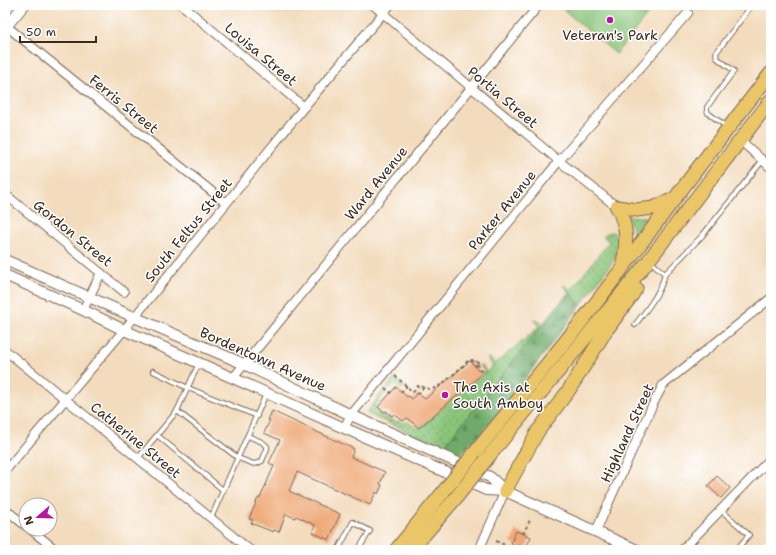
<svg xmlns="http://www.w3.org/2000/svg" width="776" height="555" font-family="'Shantell Sans',sans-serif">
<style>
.grass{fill:url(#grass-dots);stroke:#62784c}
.forest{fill:url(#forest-firs);stroke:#556a44}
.park{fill:#8ac57a;stroke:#62784c}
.building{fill:#efa776}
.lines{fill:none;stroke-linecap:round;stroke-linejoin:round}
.service-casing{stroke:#7b6856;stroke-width:6}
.minor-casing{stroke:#7b6856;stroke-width:10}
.tertiary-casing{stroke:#7b6856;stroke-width:12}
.trunk-casing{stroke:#7b6856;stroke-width:15}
.path{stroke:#7b6856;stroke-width:2;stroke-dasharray:3 3;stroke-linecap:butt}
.service{stroke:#fff;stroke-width:4}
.minor{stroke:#fff;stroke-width:8}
.tertiary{stroke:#fff;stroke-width:10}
.trunk{stroke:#eac669;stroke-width:13}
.trunk-bridge-casing{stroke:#7b6856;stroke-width:15;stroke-linecap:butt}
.trunk-bridge{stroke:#eac669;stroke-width:13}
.poi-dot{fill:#b5179e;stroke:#fff;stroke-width:1.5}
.labels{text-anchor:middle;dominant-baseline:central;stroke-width:3;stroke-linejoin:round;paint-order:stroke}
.poi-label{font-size:14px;fill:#3b2a1e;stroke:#fff}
.street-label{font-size:14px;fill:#3b2a1e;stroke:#fff}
</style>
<defs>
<pattern id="grass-dots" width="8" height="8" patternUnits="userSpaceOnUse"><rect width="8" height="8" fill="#8ac57a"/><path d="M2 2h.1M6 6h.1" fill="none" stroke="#72a063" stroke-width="1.8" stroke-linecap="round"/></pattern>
<pattern id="forest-firs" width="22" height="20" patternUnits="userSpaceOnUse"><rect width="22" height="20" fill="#6faa6a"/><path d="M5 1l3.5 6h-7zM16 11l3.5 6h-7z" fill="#5c8b57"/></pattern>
</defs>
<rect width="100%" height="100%" fill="#fff"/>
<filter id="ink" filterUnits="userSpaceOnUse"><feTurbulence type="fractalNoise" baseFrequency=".025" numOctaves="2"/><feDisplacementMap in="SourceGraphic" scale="8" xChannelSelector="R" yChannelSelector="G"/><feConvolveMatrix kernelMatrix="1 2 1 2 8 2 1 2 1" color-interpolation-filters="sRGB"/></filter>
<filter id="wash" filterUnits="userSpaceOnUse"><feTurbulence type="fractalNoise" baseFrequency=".012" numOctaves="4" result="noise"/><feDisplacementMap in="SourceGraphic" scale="16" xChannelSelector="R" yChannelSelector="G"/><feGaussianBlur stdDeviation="0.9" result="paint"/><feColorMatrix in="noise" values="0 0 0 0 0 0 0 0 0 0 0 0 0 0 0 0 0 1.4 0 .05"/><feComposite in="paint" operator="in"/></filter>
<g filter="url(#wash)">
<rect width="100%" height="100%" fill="#f3dcbd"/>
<g class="grass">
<path d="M628,216L644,217L646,218L634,233L633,232L628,218Z"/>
<path d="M612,232L616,234C622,241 619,249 616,257L581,305L569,292L563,286L564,285L571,290L609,242L604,237L605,234Z"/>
<path d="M535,319L543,324L443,447L366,413L385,389L387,391L375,405V409L379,410L380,415C384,415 392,420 395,422L399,421L403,423L408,422L416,428L418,429L485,372L479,365L483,367L487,372L493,366L488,360V358L489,357L495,364L539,327L534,320Z"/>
<path d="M395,378L405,386L402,389L395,384L391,387L389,389L387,387Z"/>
</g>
<path class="forest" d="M569,292L581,305L519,387L477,438L472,442L461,455L443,447Z"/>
<path class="park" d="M558,5H655L616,54Z"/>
<g id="blocks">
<g class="building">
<path d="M470,361L482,374L419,428L407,418L403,421L394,414L392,416L386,411L384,412L378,407L396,387L407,397L409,396L412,399L417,393L425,399Z"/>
<path d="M272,411L354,449L351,457L385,472L380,484L382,485L378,494L376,492L370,505L297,472L289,491L340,514L329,540L312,532L315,525L296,516L295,518L286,514L279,532L274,530L273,532L251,523L253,520L249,519L258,498H260L274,466L269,463L280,440L264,433L270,420H268Z"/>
<path d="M717,476L730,488L721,498L708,486Z"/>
<path d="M516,531L531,537L525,550L511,543Z"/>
</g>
</g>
</g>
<g filter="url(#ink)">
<use href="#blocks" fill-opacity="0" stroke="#7b6856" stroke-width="1"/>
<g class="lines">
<defs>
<g id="service">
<path d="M727,127L708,113L707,110V107L734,71L717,58L716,53L752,5"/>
<path d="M651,262L665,274L702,236L763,160"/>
<path d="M635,325C647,309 660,294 665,274"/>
<path d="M153,371L188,388L257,416"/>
<path d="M177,411L238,458L254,464L258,463L262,461L267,449V446L262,442L248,436"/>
<path d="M157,435L223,490"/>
<path d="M138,458L177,411L199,363"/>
<path d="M721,510L749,535L736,550"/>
<path d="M211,518L266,394"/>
<path d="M338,550L353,522L370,531L358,550"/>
</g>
<g id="minor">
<path d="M182,5L304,107"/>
<path d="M373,5L559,161L617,207"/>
<path d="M5,25L226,203"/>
<path d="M740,140L771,168"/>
<path d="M5,194L124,292"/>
<path d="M83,310L101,273"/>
<path d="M5,350L250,550"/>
<path d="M233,378L539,5"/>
<path d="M344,428L351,415L559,161L688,13"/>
<path d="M5,471L124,330L304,107L390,5"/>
<path d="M5,509L26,526"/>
<path d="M30,529L56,550"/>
<path d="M596,531L652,406L663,385L771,298"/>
<path d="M479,550L505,491"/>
<path d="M682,550L771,458"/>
</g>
<g id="tertiary">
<path d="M5,28L24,5"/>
<path d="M5,260L134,317L244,364L351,415L490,477L505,491"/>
<path d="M5,275L83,310L124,330L233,378L344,428L477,486L486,490L505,491L637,550"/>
</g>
<g id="trunk">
<path d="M617,207C628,227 627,242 623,263"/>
<path d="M617,207L637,210L653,208L674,199"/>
<path d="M472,456C511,408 551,360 589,312C650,232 709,152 771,73"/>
<path d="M485,461L649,260L771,100"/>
<path d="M505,491L538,431L569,390L605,332L632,295L636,288"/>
<path d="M396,550L448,486"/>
<path d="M411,550L455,499"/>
</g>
</defs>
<use href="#service" class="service-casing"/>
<use href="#minor" class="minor-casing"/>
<use href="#tertiary" class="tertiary-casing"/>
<use href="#trunk" class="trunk-casing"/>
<g class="path">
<path d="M471,360L476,365"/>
<path d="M475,366L476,365L482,372L483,371L475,361"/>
<path d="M395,376L413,392L419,385C423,387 426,389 431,389C440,389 461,367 469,360H472L480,363"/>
<path d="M385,388L391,393"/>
<path d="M401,392L407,386"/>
<path d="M418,394L424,387"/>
<path d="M523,534L531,518"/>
<path d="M496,541L509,547"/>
</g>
<use href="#service" class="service"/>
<use href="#minor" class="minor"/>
<use href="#tertiary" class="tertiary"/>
<use href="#trunk" class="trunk"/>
<defs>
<g id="trunk-bridge">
<path d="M448,486L472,456"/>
<path d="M455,499L485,461"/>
</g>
</defs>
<use href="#trunk-bridge" class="trunk-bridge-casing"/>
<use href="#trunk-bridge" class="trunk-bridge"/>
</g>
</g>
<g class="poi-dot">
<circle cx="610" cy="20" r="4"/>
<circle cx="445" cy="395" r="4"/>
</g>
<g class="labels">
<g class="poi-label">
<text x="610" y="35">Veteran's Park</text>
<text x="453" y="387" text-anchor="start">The Axis at<tspan x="453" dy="16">South Amboy</tspan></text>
</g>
<g class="street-label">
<text transform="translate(261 54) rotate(40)">Louisa Street</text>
<text transform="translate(503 97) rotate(40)">Portia Street</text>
<text transform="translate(124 104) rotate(39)">Ferris Street</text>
<text transform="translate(376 183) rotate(-51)">Ward Avenue</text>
<text transform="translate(502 210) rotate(-51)">Parker Avenue</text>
<text transform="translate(188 230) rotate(-51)">South Feltus Street</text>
<text transform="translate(73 233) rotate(39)">Gordon Street</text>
<text transform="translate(263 359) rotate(24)">Bordentown Avenue</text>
<text transform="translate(627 433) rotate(-65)">Highland Street</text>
<text transform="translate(136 440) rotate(39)">Catherine Street</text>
</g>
</g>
<rect width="776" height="555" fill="none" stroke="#fff" stroke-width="20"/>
<g transform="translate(38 517) rotate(250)"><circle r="19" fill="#ffffff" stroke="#b1aaa5"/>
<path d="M0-3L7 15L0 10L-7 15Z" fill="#b5179e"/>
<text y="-6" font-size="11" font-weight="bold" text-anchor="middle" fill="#3b2a1e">N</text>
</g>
<path d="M20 36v6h76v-6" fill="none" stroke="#3b2a1e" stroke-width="2"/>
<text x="26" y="36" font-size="12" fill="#3b2a1e" stroke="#ffffff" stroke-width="3" paint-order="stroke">50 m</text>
</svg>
